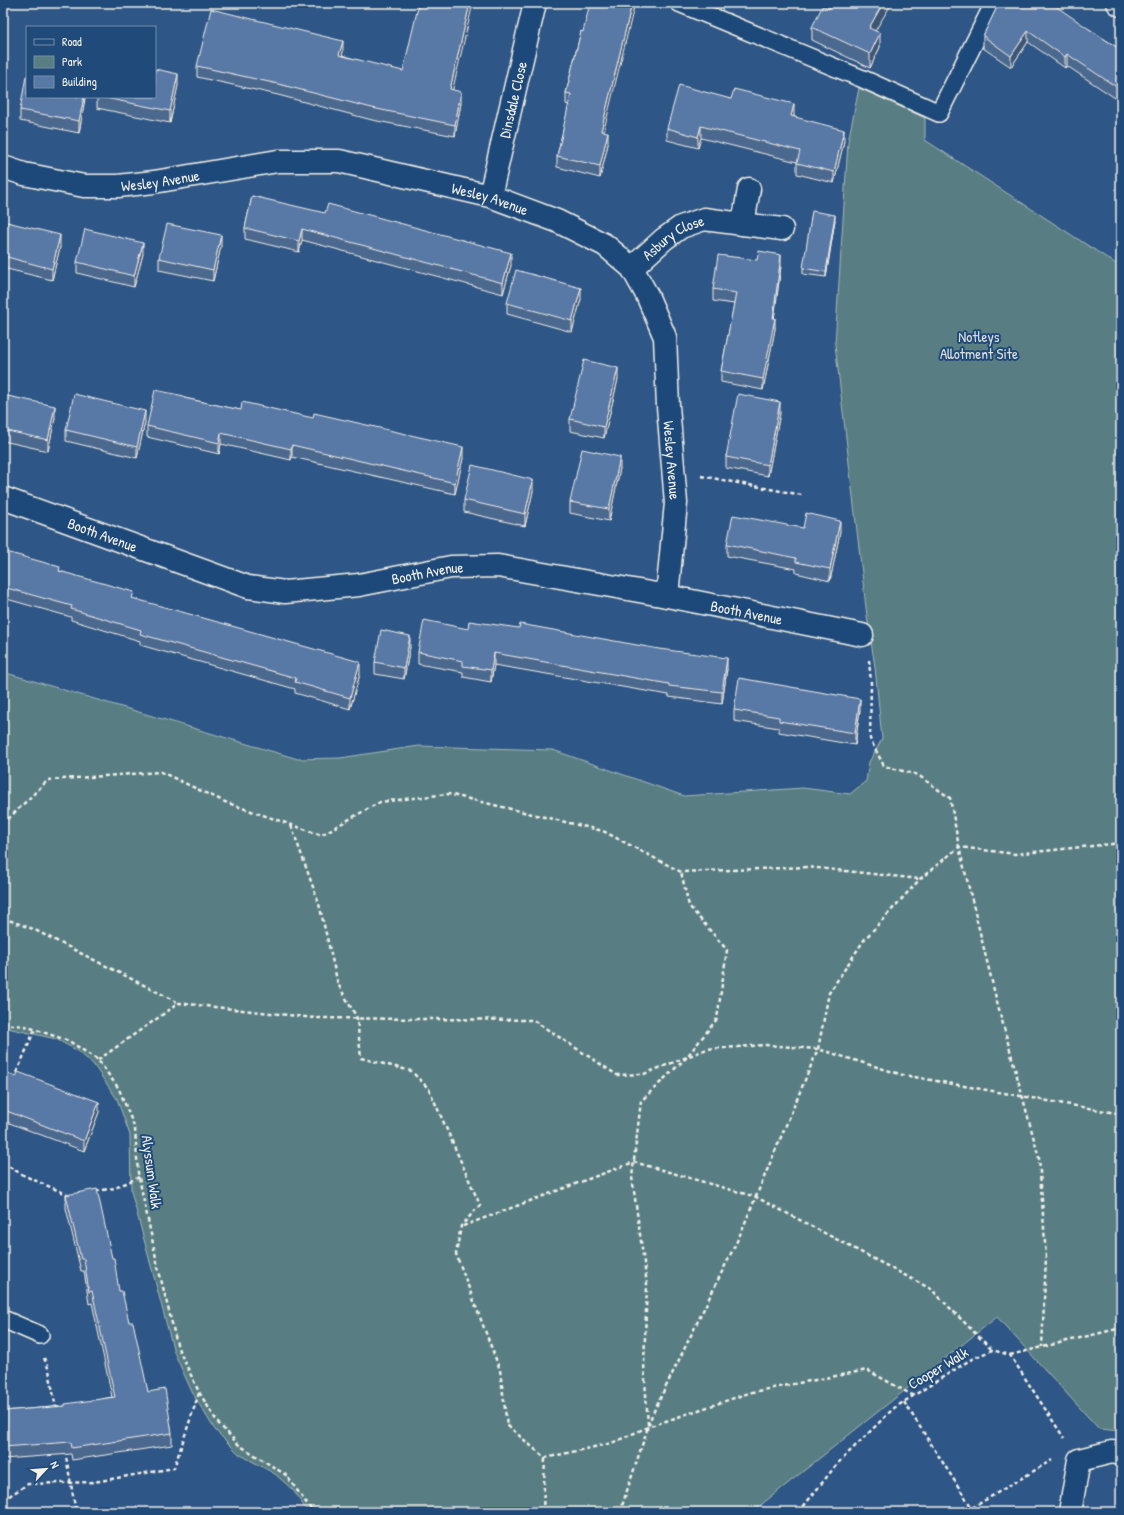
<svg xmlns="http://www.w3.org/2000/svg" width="1124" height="1515" font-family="'Patrick Hand',sans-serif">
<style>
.green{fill:#587e84;stroke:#a6b8b6}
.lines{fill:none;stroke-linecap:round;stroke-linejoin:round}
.lane-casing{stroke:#f4f1e8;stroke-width:20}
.street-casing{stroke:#f4f1e8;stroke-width:25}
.primary-casing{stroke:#f4f1e8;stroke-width:25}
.path{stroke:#f4f1e8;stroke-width:2.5;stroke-dasharray:4 3;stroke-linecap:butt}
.lane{stroke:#1f4a7a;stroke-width:17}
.street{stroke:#1f4a7a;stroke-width:22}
.primary{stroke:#1f4a7a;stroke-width:22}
.wall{fill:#4c678f;stroke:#f4f1e8}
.shaded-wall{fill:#3e5474;stroke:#f4f1e8}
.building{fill:#5878a6;stroke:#f4f1e8}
.labels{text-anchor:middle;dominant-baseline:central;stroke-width:4;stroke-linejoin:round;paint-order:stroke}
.street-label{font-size:15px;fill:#f4f1e8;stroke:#1f4a7a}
.park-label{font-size:15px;fill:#dde0d9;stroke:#1f4a7a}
</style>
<rect width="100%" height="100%" fill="#2e5686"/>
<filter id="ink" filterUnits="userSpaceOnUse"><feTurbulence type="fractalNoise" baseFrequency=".025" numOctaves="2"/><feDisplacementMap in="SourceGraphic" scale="8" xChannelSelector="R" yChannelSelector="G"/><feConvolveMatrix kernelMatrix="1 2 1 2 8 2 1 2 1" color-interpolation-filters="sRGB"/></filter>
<g filter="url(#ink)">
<path class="green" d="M859,88L925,118V140L1121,267V1431L1099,1429L997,1317L752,1512H308L293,1490L275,1474L239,1454L215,1430L193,1394L174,1352L131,1191L130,1135L117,1099L93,1064L78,1051L56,1039L3,1027V672L298,759L340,758L419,746L553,750L684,796L803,788L850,794L866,781L869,762L882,739L875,667L867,616L835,344L848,142Z"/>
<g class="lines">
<defs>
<g id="lane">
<path d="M679,3L863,79L939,113L994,3"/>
<path d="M3,1319L40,1335"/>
</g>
<g id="street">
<path id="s1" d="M3,167L24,174L84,186H118L154,182L278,161H339L490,196L557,221L605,245L632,268L647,295L665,337L668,406L676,503L667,596"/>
<path id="s2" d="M490,196L535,3"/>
<path d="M743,224L749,189"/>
<path id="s3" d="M632,268L664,239L681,227L704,219L782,229"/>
<path id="s4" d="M3,498L248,587L285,592L359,585L451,567L498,566L667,596L862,635"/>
<path d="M1070,1512L1079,1460L1112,1452L1121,1454"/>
</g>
<path id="primary" d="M1118,3L1121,5"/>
</defs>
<use href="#lane" class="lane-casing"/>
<use href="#street" class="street-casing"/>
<use href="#primary" class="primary-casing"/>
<g class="path">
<path d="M701,476L802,495"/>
<path d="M869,660L871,683L870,739L884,766L918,775L950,798L959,847L996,998L1039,1158L1046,1257L1042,1347"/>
<path d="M3,824L48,780L161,772L225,802L321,835L380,802L448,794L603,831L681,872L808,867L920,879"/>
<path d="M291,825L319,904L338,984L357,1018L361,1058L411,1071L429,1089L480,1205L461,1226L456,1254L500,1370L507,1425L545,1458L612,1443L648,1427L752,1392L867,1370L914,1396"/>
<path d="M3,918L33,929L179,1003"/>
<path d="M3,1024L25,1026L69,1041L98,1060L119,1089L135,1129L138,1173L158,1267L178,1348L199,1392L218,1423L239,1445L286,1475L313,1512"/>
<path d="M98,1060L179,1003L315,1018L533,1020L617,1075L644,1074L707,1049L765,1045L818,1049L903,1075L1121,1114"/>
<path d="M14,1079L35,1029"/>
<path d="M3,1163L25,1176L71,1196"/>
<path d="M96,1191L115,1188L139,1177"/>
<path d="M463,1226L634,1162L756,1197L931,1289L992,1350"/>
<path d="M1010,1355L1121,1328"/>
<path d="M44,1358L49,1370L56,1409"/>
<path d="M904,1402L972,1508L1052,1460"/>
<path d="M648,1425L644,1364L647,1284L632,1177L641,1101L686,1058L717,1019L727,950L689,906L681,872"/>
<path d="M65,1451L76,1512"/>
<path d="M3,1500L28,1484L94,1482L174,1468L199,1393"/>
<path d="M543,1512L545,1458"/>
<path d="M620,1512L652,1415L739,1237L818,1049L829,993L864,940L920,879L959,847L1015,854L1121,843"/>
<path d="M799,1512L837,1464L894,1408L970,1360L992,1350L1010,1355L1064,1438"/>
</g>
<use href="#lane" class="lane"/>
<use href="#street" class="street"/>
<use href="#primary" class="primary"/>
</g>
<g class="wall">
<path d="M999,3L1089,29L1121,50V102L1067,66L1065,68L1028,42L1011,67L983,48V36Z"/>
<path d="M829,9L875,31L880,47L870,68L812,40V27Z"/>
<path d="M581,31L604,131L608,144L600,178L557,167V156L569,105L566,104V93Z"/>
<path d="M343,52L342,55L452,90L461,103L455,136L372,120L278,95L197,77V66Z"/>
<path d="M178,85L170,123L97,108V97H155Z"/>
<path d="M85,97L79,133L20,121V110Z"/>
<path d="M731,99L794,115V117L844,141L834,183L797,174V162L701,138L698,148L667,140V128Z"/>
<path d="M252,196L511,265L503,294L302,240L299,252L245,239V228Z"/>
<path d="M835,220L826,277L803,274V268Z"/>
<path d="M3,221L60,247L52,280L3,268Z"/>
<path d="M221,246L213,281L159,270V258Z"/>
<path d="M143,254L134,287L77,273V262Z"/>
<path d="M757,260L781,266L774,318L775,329L763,390L721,382V371L734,304L713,301V289Z"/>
<path d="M581,299L572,332L507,314V303Z"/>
<path d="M618,379L604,438L570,431V419Z"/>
<path d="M3,395L55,418L48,451L3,441Z"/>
<path d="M184,398L463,458L455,494L292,457L291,460L221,444L219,454L147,437V426Z"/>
<path d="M780,413L768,476L726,468V457Z"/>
<path d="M145,422L137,458L66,441V430Z"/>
<path d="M620,468L609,521L570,513V502Z"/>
<path d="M533,491L525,526L464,512V500Z"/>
<path d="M803,528L840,532L830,581L796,573V569L727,556V544Z"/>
<path d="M3,551L60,571L134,599L360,674L350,709L295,693V689L140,645V641L71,620V617L3,598Z"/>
<path d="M468,629L727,669L722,704L669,697V695L494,665L491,682L463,677V672L418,664V652Z"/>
<path d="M410,647L404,679L375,674V662Z"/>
<path d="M734,710H860L855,745L779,732V728L734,721Z"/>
<path d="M3,1071L99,1112L84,1151L4,1121V1112H3Z"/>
<path d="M66,1195L119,1291L129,1322L148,1392L172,1433V1445L72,1460L71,1454L3,1459V1411L65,1406L112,1397L92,1303L89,1304L84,1271H81L66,1208Z"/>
</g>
<g class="shaded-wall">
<path d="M470,3H473L450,101V89Z"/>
<path d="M632,3H635L601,142V131Z"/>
<path d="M883,3H892L869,41V28Z"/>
<path d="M1028,31V42L1011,67V56Z"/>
<path d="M880,33V47L870,68V54Z"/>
<path d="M343,41V52L339,66V55Z"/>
<path d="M1067,54V66L1065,68V57Z"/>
<path d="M178,74V85L170,123V111Z"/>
<path d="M461,92V103L455,136V125Z"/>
<path d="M84,97H85V99L79,133V121Z"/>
<path d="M794,104V115L791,128V116Z"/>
<path d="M701,126V138L698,148V137Z"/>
<path d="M844,130V141L834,183V172Z"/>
<path d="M608,132V144L600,178V166Z"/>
<path d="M835,215V220L826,277V272Z"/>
<path d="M302,229V240L299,252V241Z"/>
<path d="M60,235V247L52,280V269Z"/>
<path d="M221,235V246L213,281V270Z"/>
<path d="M143,243V254L134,287V276Z"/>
<path d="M511,253V265L503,294V283Z"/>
<path d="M781,255V266L773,328L775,318V329L763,390V379L773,318Z"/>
<path d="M581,288V299L572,332V321Z"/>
<path d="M618,368V379L604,438V427Z"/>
<path d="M780,402V413L768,476V465Z"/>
<path d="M55,406V418L48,451V440Z"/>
<path d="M145,411V422L137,458V447Z"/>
<path d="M221,433V444L219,454V443Z"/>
<path d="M292,445V457L291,460V449Z"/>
<path d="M463,447V458L455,494V483Z"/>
<path d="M620,457V468L609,521V509Z"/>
<path d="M533,480V491L525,526V514Z"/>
<path d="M840,521V532L830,581V569Z"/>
<path d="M410,636V647L404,679V668Z"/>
<path d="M494,653V665L491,682V670Z"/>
<path d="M727,658V669L722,704V692Z"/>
<path d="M360,662V674L350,709V698Z"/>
<path d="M860,699V710L855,745V733Z"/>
<path d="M99,1102V1112L84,1151V1141Z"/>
</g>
<g class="building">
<path d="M419,3H470L450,89L461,92L455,125L372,108L278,84L197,66L211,9L343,41L339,55L403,71Z"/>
<path d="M590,3H632L601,131L608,132L600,166L557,156L571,94L566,93L581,31L583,32Z"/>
<path d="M832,3H883L869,28L880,33L870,54L812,27L823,5L829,9Z"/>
<path d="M999,3H1051L1089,29L1121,50V90L1067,54L1065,57L1028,31L1011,56L983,36Z"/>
<path d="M155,69L178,74L170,111L100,97H155Z"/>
<path d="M26,76H27V97H84L79,121L20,110Z"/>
<path d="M679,85L731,99L734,89L794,104L791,116L844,130L834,172L797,163L800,151L701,126L698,137L667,128Z"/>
<path d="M252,196L325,213L328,204L511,253L503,283L302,229L299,241L245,228Z"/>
<path d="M812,211L835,215L826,272L803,268Z"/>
<path d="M3,221L60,235L52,269L3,256Z"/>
<path d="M167,224L221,235L213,270L159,258Z"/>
<path d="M85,229L143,243L134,276L77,262Z"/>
<path d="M759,251L781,255L773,318H775L763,379L721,371L736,293L713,289L718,255L757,260Z"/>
<path d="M516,270L581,288L572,321L507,303Z"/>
<path d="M584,360L618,368L604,427L570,419Z"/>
<path d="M155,390L184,396V398L241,410L242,402L313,418L314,413L463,447L455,483L292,445L291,449L221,433L219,443L147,426Z"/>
<path d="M74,394L145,411L137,447L66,430Z"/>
<path d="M738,394L780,402L768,465L726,457Z"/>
<path d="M3,395L55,406L48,440L3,430Z"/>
<path d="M582,449L620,457L609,509L570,502Z"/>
<path d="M472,465L533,480L525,514L464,500Z"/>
<path d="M806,513L840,521L830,569L796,562V558L727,544L733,515L803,528Z"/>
<path d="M3,551L60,567L59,571L134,592L132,598L360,662L350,698L295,682L296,678L140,634L141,630L71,609L72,606L3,587Z"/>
<path d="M424,620L468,629L469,621L519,628L520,624L659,649L727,658L722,692L669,686V684L494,653L491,670L463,666V661L418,652Z"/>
<path d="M381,630L410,636L404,668L375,662Z"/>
<path d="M739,678L860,699L855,733L779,721V717L734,710Z"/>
<path d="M3,1071L16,1077L18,1072L99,1102L84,1141L4,1110L6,1103L3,1102Z"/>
<path d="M97,1189L112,1258H114L119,1291H122L129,1322H133L148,1392L165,1389L172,1433L72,1448L71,1442L3,1447V1411L65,1406V1404L115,1397L92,1291L89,1292L84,1259H81L66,1195Z"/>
<path d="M286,1509V1512H267Z"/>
</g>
</g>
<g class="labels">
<g class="street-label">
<text stroke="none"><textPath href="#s2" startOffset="99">Dinsdale Close</textPath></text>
<text stroke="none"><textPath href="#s1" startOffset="160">Wesley Avenue</textPath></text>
<text stroke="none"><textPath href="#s1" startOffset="496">Wesley Avenue</textPath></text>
<text stroke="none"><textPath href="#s3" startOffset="52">Asbury Close</textPath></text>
<text stroke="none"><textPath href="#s1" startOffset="856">Wesley Avenue</textPath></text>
<text stroke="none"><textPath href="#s4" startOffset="106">Booth Avenue</textPath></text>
<text stroke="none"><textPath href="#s4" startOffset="442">Booth Avenue</textPath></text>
<text stroke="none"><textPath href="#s4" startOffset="766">Booth Avenue</textPath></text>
<text transform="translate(152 1172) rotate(82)">Alyssum Walk</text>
<text transform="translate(938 1368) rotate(-31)">Cooper Walk</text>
</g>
<g class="park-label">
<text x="979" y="336">Notleys<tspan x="979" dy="17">Allotment Site</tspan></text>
</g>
</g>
<rect width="1124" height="1515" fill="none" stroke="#1f4a7a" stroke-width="16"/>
<rect x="8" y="8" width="1108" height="1499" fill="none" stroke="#f4f1e8" stroke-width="1.5" filter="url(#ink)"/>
<rect x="26" y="26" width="130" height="72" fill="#1f4a7a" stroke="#748da6"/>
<rect x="34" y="39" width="20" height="6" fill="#1f4a7a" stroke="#748da6"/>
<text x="62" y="46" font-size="12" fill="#f4f1e8">Road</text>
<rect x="34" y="56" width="20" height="12" fill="#587e84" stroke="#748da6"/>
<text x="62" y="66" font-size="12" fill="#f4f1e8">Park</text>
<rect x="34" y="76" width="20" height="12" fill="#5878a6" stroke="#748da6"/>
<text x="62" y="86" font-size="12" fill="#f4f1e8">Building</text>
<g transform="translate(46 1469) rotate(64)" stroke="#1f4a7a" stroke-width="3" paint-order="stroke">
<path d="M0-3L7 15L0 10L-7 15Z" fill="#f4f1e8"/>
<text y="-6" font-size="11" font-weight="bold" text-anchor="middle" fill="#f4f1e8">N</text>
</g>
</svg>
